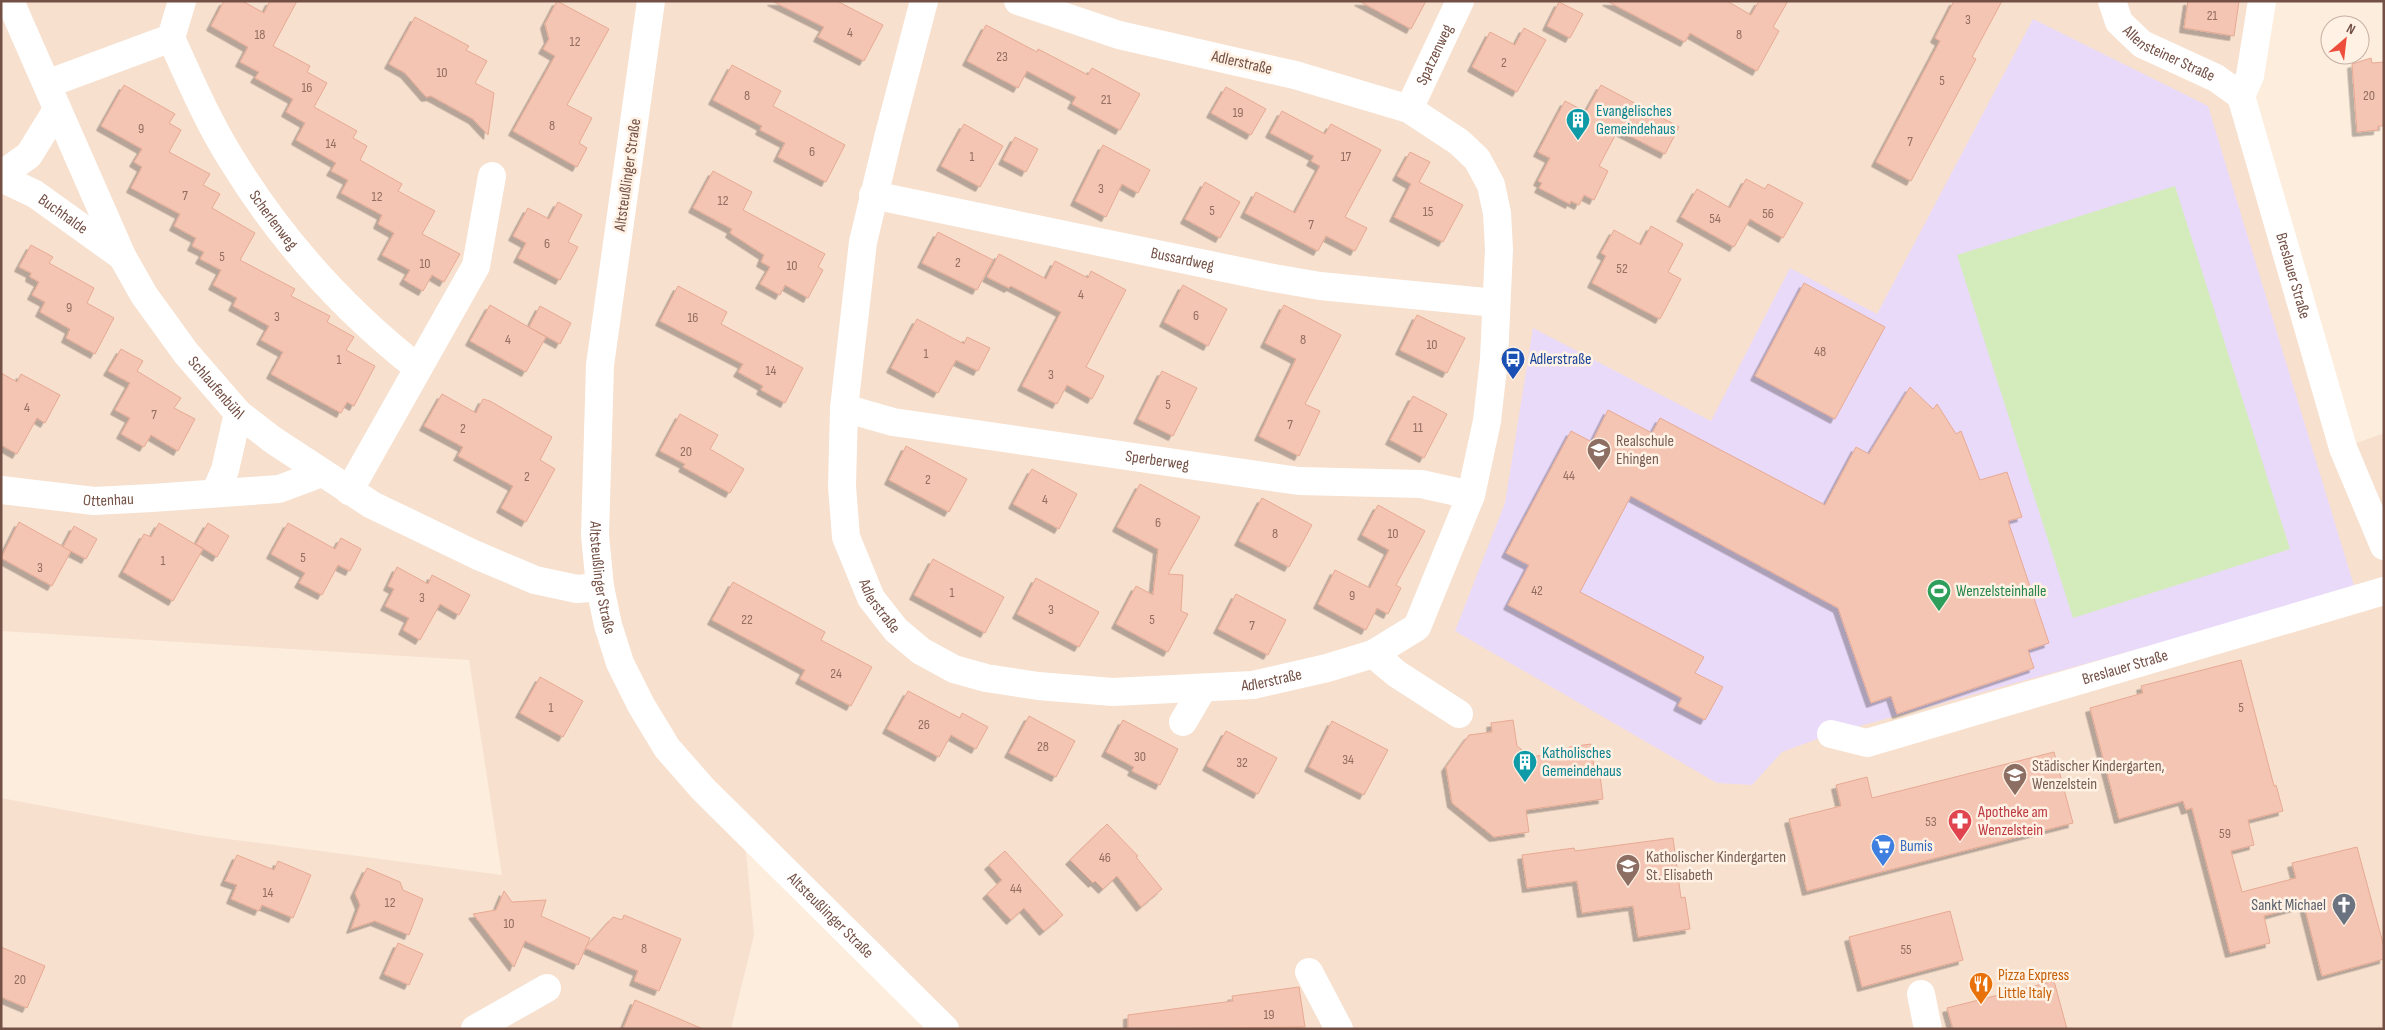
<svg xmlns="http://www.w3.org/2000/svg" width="2385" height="1030" font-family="'Sofia Sans Condensed',sans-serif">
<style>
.residential{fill:#f7e0ce}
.education{fill:#eadaf9}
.green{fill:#d4ebbc}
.building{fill:#f4c5b3;stroke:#e7a993;filter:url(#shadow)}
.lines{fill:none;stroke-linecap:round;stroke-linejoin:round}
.minor{stroke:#fff;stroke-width:28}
.labels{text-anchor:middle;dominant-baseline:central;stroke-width:5;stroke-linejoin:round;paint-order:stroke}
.number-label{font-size:14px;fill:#936d60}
.street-label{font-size:16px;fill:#735045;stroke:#fff1e4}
.culture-label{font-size:16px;fill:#0d838f;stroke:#fff1e4;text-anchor:start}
.transit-label{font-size:16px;fill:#164399;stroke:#fff1e4;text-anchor:start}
.education-label{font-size:16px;fill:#785e54;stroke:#fff1e4;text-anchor:start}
.leisure-label{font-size:16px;fill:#27864d;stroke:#fff1e4;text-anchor:start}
.health-label{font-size:16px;fill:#be3a42;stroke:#fff1e4;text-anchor:start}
.shop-label{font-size:16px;fill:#366cbe;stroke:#fff1e4;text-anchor:start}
.worship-label{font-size:16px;fill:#5b616d;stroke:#fff1e4;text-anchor:end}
.food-label{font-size:16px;fill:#c56008;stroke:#fff1e4;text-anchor:start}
</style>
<defs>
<filter id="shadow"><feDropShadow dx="-4.5" dy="4.5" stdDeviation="0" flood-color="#0004"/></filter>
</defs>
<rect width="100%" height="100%" fill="#fdeddd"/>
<path class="residential" d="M1,1H2262L2250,76L2343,448L2384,433V1029H942L744,831L754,935L731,1029H1V798L198,835L502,875L469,660L1,631Z"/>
<path class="education" d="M2033,19L2208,106L2355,589L1831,734L1782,752L1752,785L1717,783L1455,631L1505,503L1533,328L1711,421L1790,268L1877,314Z"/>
<path class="green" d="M2175,186L2290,549L2073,618L1957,255Z"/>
<g class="building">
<path d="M224,1H242L264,13L270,1H297L273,46L310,66L307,72L327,83L314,107L357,131L353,138L367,146L360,160L402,184L398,191L435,211L422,234L460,254L444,282L432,275L423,291L404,280L410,270L382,255L394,233L378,224L382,215L341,193L348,180L331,171L336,163L296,140L305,123L286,112L293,99L255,78L259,72L240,62L248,47L211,26Z"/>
<path d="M557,1L609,29L567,105L592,118L579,143L587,148L577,167L513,131L555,56L543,49L549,39L545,24Z"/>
<path d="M772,1H837L883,25L864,61L818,37L824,27Z"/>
<path d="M1359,1H1426L1411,29Z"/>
<path d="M1607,1H1727L1751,15L1759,1H1788L1773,27L1779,31L1757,71L1690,33L1685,42Z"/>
<path d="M1954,1H2002L1972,57L1976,59L1911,181L1876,162L1940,41L1935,38Z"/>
<path d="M2188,1H2239L2234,36L2184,28Z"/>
<path d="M1559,2L1583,14L1570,38L1547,26Z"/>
<path d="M415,17L469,46L466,50L487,61L475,83L494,93L488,135L473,119L431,96L426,97L405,73L389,64Z"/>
<path d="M986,25L1037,52L1038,49L1088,75L1092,68L1140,94L1120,130L1072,104L1076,97L1027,71L1018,88L967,61Z"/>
<path d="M1524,28L1546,40L1517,92L1472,67L1490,32L1515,45Z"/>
<path d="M2371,58L2372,63L2384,62V126H2378V130L2357,132L2352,64Z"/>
<path d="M732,65L781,91L773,106L845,145L826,182L778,157L785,143L760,130L762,126L713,100Z"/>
<path d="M124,85L175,114L169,123L181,130L169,152L210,174L203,185L220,194L212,208L255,233L240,260L295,289L291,296L330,316L327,322L354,337L346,350L375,366L354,406L347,402L341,413L271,374L283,352L261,340L269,326L233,306L237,298L213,285L221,270L200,259L204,252L192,246L196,238L174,226L180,214L131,188L142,167L134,162L142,149L101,126Z"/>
<path d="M1601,85L1679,127L1665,154L1618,130L1599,166L1608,171L1594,200L1584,195L1579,205L1571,201L1570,204L1539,188L1542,183L1538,181L1550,158L1538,152L1565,101L1586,112Z"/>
<path d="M1226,87L1266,109L1251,135L1211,113Z"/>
<path d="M1282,111L1325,134L1331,124L1381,150L1345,217L1367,228L1355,251L1326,236L1318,251L1245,213L1256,192L1295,213L1320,166L1311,161L1314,156L1270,133Z"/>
<path d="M964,124L1003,146L980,187L941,166Z"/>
<path d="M1015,137L1038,149L1026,172L1003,160Z"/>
<path d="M1103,145L1150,170L1138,193L1122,184L1106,217L1075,201Z"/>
<path d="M1410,152L1430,162L1419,182L1463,205L1443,242L1394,217L1411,184L1397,176Z"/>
<path d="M713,171L752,192L743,210L825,254L818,267L823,270L808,298L785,285L780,295L760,284L770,267L761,262L764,255L730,233L732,229L693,208Z"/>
<path d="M1746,179L1765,189L1768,184L1803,203L1783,238L1750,219L1734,247L1681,217L1697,189L1730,208Z"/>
<path d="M1205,182L1240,202L1220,238L1185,219Z"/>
<path d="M558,202L582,215L568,242L578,247L560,280L518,258L526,243L513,236L528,208L549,219Z"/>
<path d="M1651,226L1683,244L1668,272L1681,279L1660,319L1592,283L1606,256L1601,253L1614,230L1641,245Z"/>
<path d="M938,232L993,260L977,290L922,263Z"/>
<path d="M31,245L53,257L49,263L94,288L87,303L114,318L95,354L66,338L70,329L40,312L45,302L32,295L39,282L30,277L31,273L19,267Z"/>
<path d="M999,254L1046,279L1055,261L1088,278L1091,271L1126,290L1086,367L1104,376L1092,399L1067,385L1057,404L1022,386L1061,312L1011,286L1009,288L987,277Z"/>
<path d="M1804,283L1885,327L1835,419L1755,376Z"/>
<path d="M1183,285L1227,309L1208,346L1164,322Z"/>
<path d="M678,286L727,312L721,324L803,368L785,403L761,390L763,386L738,372L743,364L660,321Z"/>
<path d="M490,305L546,337L526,372L470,341Z"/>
<path d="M1284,305L1341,335L1305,404L1320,411L1299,456L1259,436L1296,359L1265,343Z"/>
<path d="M540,306L571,323L560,344L529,327Z"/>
<path d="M1417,315L1465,338L1447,373L1400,350Z"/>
<path d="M917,319L964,344L967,337L990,348L978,371L956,360L938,393L891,368Z"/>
<path d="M121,349L143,361L137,371L181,398L174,408L195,419L178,451L151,435L144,447L121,434L130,418L115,410L130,383L108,371Z"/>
<path d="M1162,371L1197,388L1173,436L1138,419Z"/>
<path d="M1,373L17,382L21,374L60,395L45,423L37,418L17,454L1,445Z"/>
<path d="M1910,387L1933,409L1937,404L1956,434L1961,431L1980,480L2007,472L2022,517L2008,521L2049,643L2028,650L2034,668L1897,714L1891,696L1871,703L1838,608L1631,496L1580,592L1704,657L1695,673L1723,687L1705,720L1678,706L1682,698L1508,605L1529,565L1506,553L1571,431L1592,442L1608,410L1652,433L1660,418L1825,505L1856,447L1869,454Z"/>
<path d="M442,394L476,413L483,399L490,401L552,437L540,460L555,469L526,522L501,508L513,486L458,456L463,447L424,426Z"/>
<path d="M1413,396L1447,414L1424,458L1390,440Z"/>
<path d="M680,414L718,435L710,449L744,469L730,493L683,467L685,464L660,451Z"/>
<path d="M906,446L967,479L949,512L889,480Z"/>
<path d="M1032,469L1077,494L1059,529L1013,504Z"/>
<path d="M1140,484L1200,517L1168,574L1183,575L1181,611L1188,614L1168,652L1116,624L1136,586L1153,595L1158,549L1117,527Z"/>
<path d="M1262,498L1312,525L1289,567L1239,541Z"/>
<path d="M1378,505L1425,531L1396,585L1401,588L1388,614L1377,608L1366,630L1318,604L1335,570L1370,588L1389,550L1362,535Z"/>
<path d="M19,522L71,551L52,586L1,558Z"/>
<path d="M159,523L203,549L173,601L123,572L144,534L151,537Z"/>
<path d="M208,523L229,536L217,557L196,544Z"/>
<path d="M288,523L335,549L341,538L361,549L350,571L338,565L322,595L299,583L305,573L271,554Z"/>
<path d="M74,526L97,539L86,559L63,547Z"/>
<path d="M933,559L1004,597L985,633L914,595Z"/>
<path d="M397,567L428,584L432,575L470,595L459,615L440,604L420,640L403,630L409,618L385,606L394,589L388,586Z"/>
<path d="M1036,578L1099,612L1079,647L1017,614Z"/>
<path d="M733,582L825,632L821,640L872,667L851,706L800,679L805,670L712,620Z"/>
<path d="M1236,594L1286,620L1268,655L1218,629Z"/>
<path d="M2241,660L2274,786L2276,785L2283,811L2248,820L2254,845L2231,851L2242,892L2296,878L2292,863L2357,847L2384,947V959L2322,976L2304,905L2264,916L2270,943L2230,953L2192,808L2186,810L2183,801L2119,819L2090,708L2143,693L2141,686Z"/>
<path d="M540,677L583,701L563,737L520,713Z"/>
<path d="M908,691L960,718L962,713L988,727L976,749L951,735L939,757L887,729Z"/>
<path d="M1029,716L1075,741L1056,777L1009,753Z"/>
<path d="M1123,720L1178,749L1160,785L1132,771L1134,767L1106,752Z"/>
<path d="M1513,720L1517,746L1531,757L1569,751V747L1591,744L1594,768L1599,767L1603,799L1526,810L1529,832L1494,837L1452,803L1446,767L1469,735L1492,732L1491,723Z"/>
<path d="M1332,721L1388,750L1364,795L1309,767Z"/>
<path d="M1226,731L1277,758L1258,794L1207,766Z"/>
<path d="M2054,752L2073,823L1807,891L1789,819L1841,806L1836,785L1867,777L1872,798Z"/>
<path d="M1107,824L1138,856L1136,857L1162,889L1141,907L1117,876L1103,889L1095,881L1093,883L1070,860Z"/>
<path d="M1673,838L1681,898L1685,897L1690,929L1638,937L1633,906L1582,913L1577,881L1527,888L1522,855L1574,848L1575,851Z"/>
<path d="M1005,851L1063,915L1044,931L1024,908L1011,920L987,894L1002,880L989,865Z"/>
<path d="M237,855L274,870L278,861L311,875L293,918L262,905L259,911L231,899L237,885L225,881Z"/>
<path d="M367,868L400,882L403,890L423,899L409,935L375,921L351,929L360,905L355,893Z"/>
<path d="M504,891L512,902L546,900L541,916L590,938L578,965L525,941L514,967L473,914L496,910Z"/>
<path d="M1950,911L1963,960L1862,987L1849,937Z"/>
<path d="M624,915L681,939L659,991L634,981L638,971L585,948L613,917L622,920Z"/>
<path d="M398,943L423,954L409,985L384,974Z"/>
<path d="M1,947L45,966L27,1008L1,997Z"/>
<path d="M2054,981L2067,1029H1953L1947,1008Z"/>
<path d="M1299,987L1305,1027L1128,1029V1015L1233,1001L1232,996Z"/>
<path d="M635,1000L703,1029H623Z"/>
</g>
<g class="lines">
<g class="minor">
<path id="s1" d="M10,1L122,256L144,295L186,353L238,413L273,440L372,505L476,555L535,580L577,589L600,587"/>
<path id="s2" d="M182,1L171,38C190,80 208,122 232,160C281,240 344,310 418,368"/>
<path id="s3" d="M651,1L600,365L595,535L600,587L608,625L620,663L641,705L667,748L703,789L945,1029"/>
<path id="s4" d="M924,1L889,134L863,242L844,408L842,486L846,537L871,598L896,630L921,651L954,669L986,678L1038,686L1113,692L1253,685L1327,668L1373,654L1417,627L1471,495L1487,421L1494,359L1499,249L1497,213L1491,185L1477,159L1459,142L1409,109L1295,75L1119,35L1018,1"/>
<path id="s5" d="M2112,1L2119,22L2142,44L2216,78L2241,96"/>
<path id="s6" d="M2262,1L2250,76L2241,96L2343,448L2384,546"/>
<path d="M47,84L171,38"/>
<path id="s7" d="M1409,109L1460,1"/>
<path d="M1,175L29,155L56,111"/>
<path id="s8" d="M1,178L35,194L120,255"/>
<path id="s9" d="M873,195L1268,277L1320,286L1496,303"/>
<path id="s10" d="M844,408L893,422L1299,481L1421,484L1471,495"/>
<path id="s11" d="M1,490L94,501L152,498L279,489L322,473"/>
<path d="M349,491L476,266L492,176"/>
<path d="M215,493L225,470L238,413"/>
<path d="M1373,654L1397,674L1459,714"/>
<path d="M1183,722L1203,688"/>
<path id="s12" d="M1831,734L1867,743L2384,591"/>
<path d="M1309,972L1339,1029"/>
<path d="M1921,994L1928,1029"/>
<path d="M475,1029L547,988"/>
</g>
</g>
<defs>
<symbol id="building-pin" viewBox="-11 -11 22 30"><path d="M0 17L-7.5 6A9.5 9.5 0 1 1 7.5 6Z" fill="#0f9aa8" stroke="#fff1e4"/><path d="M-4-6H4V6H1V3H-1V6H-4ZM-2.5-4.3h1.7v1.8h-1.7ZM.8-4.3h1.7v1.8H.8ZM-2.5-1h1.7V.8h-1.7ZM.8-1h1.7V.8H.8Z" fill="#fff"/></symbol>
<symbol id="bus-pin" viewBox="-11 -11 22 30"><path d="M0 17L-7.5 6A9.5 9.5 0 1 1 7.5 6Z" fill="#1a4fb4" stroke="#fff1e4"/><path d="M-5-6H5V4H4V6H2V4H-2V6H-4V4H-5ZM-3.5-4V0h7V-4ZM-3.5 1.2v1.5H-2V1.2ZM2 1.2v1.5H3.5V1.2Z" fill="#fff"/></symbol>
<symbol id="school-pin" viewBox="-11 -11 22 30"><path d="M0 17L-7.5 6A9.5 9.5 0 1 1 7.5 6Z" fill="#8d6e63" stroke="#fff1e4"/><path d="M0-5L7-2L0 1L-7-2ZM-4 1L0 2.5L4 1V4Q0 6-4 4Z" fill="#fff"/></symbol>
<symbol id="stadium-pin" viewBox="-11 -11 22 30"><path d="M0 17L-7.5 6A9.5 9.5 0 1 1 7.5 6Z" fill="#2e9e5b" stroke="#fff1e4"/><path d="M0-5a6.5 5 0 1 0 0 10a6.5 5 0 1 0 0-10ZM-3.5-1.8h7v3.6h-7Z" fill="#fff"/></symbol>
<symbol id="pharmacy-pin" viewBox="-11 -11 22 30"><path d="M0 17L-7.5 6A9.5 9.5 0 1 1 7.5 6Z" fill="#e0444e" stroke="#fff1e4"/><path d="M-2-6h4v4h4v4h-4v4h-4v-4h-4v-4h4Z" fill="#fff"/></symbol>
<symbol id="supermarket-pin" viewBox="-11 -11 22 30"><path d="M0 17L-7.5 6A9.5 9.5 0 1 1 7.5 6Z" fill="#3f7fe0" stroke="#fff1e4"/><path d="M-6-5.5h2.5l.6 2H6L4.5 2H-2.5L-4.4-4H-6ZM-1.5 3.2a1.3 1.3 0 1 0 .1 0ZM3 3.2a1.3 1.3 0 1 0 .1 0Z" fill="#fff"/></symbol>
<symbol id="church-pin" viewBox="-11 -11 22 30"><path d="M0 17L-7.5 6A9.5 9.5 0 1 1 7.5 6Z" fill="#6b7280" stroke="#fff1e4"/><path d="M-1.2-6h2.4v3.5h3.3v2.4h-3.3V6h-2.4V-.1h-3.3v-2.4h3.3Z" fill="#fff"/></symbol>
<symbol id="restaurant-pin" viewBox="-11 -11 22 30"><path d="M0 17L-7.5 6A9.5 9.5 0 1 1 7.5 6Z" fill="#e8710a" stroke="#fff1e4"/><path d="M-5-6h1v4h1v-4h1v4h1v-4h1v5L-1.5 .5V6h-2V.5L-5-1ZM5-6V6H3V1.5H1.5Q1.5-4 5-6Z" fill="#fff"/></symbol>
</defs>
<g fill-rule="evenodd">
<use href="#building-pin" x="1564" y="106" width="28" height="38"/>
<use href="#bus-pin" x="1499" y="345" width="28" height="38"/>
<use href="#school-pin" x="1585" y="436" width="28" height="38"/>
<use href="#stadium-pin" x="1925" y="577" width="28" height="38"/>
<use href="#building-pin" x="1511" y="748" width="28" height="38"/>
<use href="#school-pin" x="2001" y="761" width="28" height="38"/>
<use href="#pharmacy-pin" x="1946" y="807" width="28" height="38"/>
<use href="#supermarket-pin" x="1869" y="832" width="28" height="38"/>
<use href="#school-pin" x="1614" y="852" width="28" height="38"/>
<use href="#church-pin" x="2330" y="891" width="28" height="38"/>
<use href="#restaurant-pin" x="1967" y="970" width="28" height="38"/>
</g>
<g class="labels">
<g class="number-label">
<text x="2212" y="15">21</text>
<text x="1968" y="19">3</text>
<text x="850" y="32">4</text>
<text x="260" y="34">18</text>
<text x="1739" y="34">8</text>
<text x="575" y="41">12</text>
<text x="1002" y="56">23</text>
<text x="1504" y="62">2</text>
<text x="442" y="72">10</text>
<text x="1942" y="80">5</text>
<text x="307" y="87">16</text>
<text x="747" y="95">8</text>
<text x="2369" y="95">20</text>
<text x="1106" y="99">21</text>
<text x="1238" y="112">19</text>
<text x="552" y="125">8</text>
<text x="141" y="128">9</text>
<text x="1910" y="141">7</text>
<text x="331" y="143">14</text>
<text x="812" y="151">6</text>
<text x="972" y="156">1</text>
<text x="1346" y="156">17</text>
<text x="1101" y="188">3</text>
<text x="185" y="195">7</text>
<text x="377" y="196">12</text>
<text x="723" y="200">12</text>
<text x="1212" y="210">5</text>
<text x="1428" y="211">15</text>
<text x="1768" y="213">56</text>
<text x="1715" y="218">54</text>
<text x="1311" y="224">7</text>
<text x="547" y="243">6</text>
<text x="222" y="256">5</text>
<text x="958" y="262">2</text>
<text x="425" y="263">10</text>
<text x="792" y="265">10</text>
<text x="1622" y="268">52</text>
<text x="1081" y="294">4</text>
<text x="69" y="307">9</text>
<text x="1196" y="315">6</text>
<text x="277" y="316">3</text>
<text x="693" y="317">16</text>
<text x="508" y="339">4</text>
<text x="1303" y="339">8</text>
<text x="1432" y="344">10</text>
<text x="1820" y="351">48</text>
<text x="926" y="353">1</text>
<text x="339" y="359">1</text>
<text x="771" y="370">14</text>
<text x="1051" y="374">3</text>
<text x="1168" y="404">5</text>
<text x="27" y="407">4</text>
<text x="154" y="414">7</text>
<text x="1290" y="424">7</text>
<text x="1418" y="427">11</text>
<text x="463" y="428">2</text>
<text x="686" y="451">20</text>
<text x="1569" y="475">44</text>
<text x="527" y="476">2</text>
<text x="928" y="479">2</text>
<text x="1045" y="499">4</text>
<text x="1158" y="522">6</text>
<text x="1275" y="533">8</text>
<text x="1393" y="533">10</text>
<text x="303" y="557">5</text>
<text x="163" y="560">1</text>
<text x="40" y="567">3</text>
<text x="1537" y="590">42</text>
<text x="952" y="592">1</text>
<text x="1352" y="595">9</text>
<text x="422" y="597">3</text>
<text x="1051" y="609">3</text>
<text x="747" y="619">22</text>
<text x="1152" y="619">5</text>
<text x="1252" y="625">7</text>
<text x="836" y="673">24</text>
<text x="551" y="707">1</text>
<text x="2241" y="707">5</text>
<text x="924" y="724">26</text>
<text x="1043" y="746">28</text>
<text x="1140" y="756">30</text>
<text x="1348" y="759">34</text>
<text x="1242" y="762">32</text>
<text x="1931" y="821">53</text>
<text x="2225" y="833">59</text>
<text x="1105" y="857">46</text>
<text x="1016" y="888">44</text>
<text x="268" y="892">14</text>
<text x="390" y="902">12</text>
<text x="509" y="923">10</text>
<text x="644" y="948">8</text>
<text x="1906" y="949">55</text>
<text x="20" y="979">20</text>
<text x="1269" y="1014">19</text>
</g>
<g class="street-label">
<text stroke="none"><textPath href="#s5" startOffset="82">Allensteiner Straße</textPath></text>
<text stroke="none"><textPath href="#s7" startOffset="60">Spatzenweg</textPath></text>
<text transform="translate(1242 63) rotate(13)">Adlerstraße</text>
<text transform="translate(628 175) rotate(-82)">Altsteußlinger Straße</text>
<text stroke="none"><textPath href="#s8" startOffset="72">Buchhalde</textPath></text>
<text stroke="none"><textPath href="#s2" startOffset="248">Scherlenweg</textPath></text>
<text stroke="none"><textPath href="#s9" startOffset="316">Bussardweg</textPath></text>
<text stroke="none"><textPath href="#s6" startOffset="285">Breslauer Straße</textPath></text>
<text stroke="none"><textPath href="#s1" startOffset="441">Schlaufenbühl</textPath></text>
<text stroke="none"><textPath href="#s10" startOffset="318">Sperberweg</textPath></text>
<text stroke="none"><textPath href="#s11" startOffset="108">Ottenhau</textPath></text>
<text stroke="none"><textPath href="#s3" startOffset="581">Altsteußlinger Straße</textPath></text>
<text stroke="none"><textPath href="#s4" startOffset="622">Adlerstraße</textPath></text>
<text stroke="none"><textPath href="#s12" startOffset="306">Breslauer Straße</textPath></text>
<text stroke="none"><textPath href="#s4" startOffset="1042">Adlerstraße</textPath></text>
<text stroke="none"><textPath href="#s3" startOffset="1000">Altsteußlinger Straße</textPath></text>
</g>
<g class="culture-label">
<text x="1596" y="111">Evangelisches<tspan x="1596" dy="18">Gemeindehaus</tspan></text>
<text x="1542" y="753">Katholisches<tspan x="1542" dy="18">Gemeindehaus</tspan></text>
</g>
<g class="transit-label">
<text x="1530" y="359">Adlerstraße</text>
</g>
<g class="education-label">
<text x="1616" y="441">Realschule<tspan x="1616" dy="18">Ehingen</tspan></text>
<text x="2032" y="766">Städischer Kindergarten,<tspan x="2032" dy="18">Wenzelstein</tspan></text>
<text x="1646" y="857">Katholischer Kindergarten<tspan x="1646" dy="18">St. Elisabeth</tspan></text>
</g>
<g class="leisure-label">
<text x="1956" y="591">Wenzelsteinhalle</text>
</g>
<g class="health-label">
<text x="1978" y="812">Apotheke am<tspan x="1978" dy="18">Wenzelstein</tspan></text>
</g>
<g class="shop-label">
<text x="1900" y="846">Bumis</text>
</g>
<g class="worship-label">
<text x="2326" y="905">Sankt Michael</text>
</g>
<g class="food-label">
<text x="1998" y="975">Pizza Express<tspan x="1998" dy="18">Little Italy</tspan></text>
</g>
</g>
<rect width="2385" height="1030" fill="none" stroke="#735045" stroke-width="5"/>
<g transform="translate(2345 40) rotate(28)"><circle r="24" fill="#fff1e4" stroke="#c7b1a4"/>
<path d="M0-4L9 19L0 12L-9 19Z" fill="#ef4d3b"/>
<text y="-8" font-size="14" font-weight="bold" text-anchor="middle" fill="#735045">N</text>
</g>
</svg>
